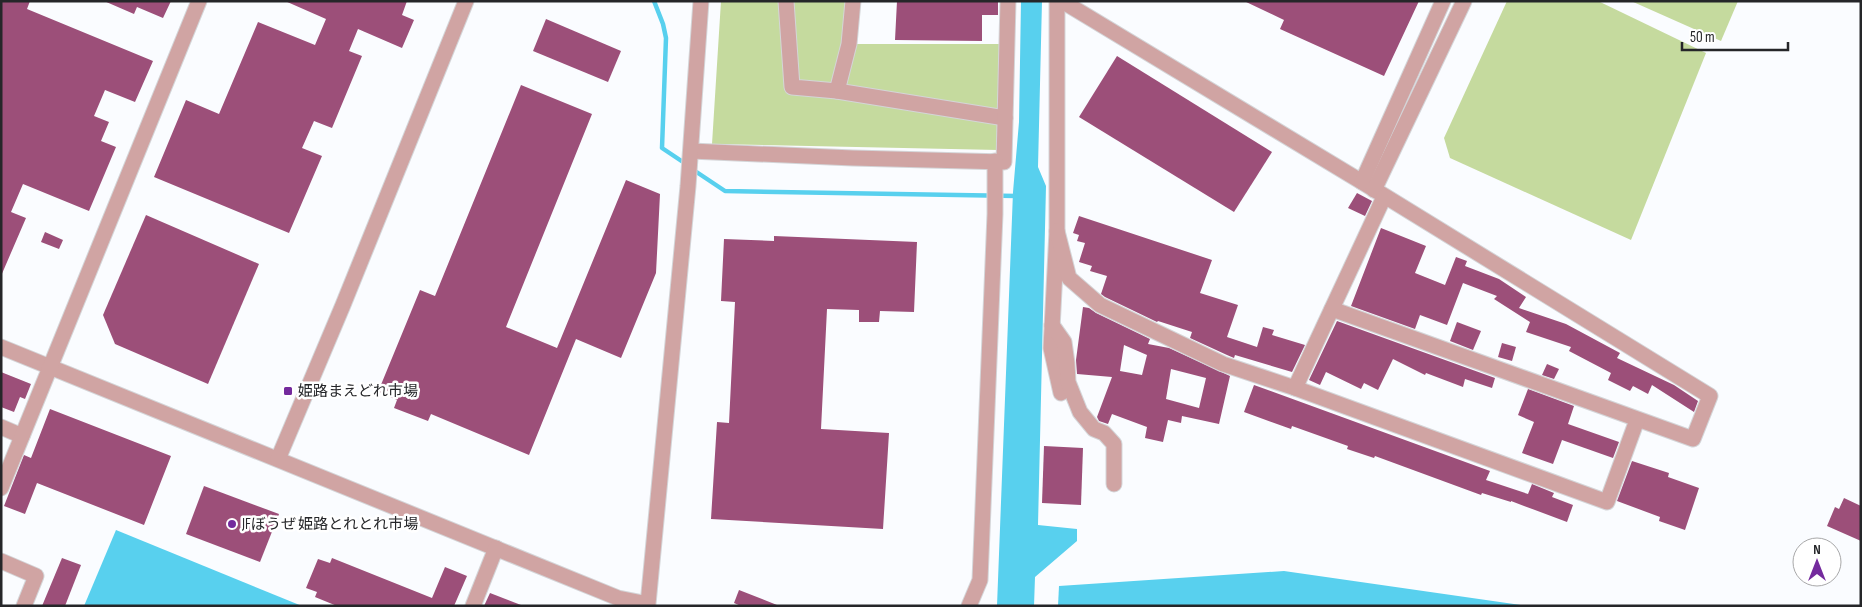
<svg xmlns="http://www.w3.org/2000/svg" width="1862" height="607" font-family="'Sofia Sans Condensed','Noto Sans JP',sans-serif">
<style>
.green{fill:#c5da9e}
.water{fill:#58d0ee}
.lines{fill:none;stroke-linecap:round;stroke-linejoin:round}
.stream{stroke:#58d0ee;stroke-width:4.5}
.building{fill:#9c4f79;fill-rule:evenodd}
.minor-casing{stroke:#d4d5d8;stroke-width:17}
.minor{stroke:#d0a4a3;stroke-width:15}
.poi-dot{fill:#742a9d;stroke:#fff;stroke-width:2}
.labels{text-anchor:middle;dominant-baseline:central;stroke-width:5;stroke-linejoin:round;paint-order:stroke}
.poi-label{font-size:15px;fill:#252629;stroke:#fff;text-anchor:start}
</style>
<rect width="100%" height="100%" fill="#fafcff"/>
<g class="green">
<path d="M721,1H846L842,44H1001L998,150L712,144Z"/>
<path d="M1507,1H1598L1706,53L1631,240L1450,158L1444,138Z"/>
<path d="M1631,1H1738L1721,41Z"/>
</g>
<g class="water">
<path d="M1021,1H1042L1038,167L1046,186L1038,525L1077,529V541L1035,577L1034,606H997L1013,192L1019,122Z"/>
<path d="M116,530L302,606H84Z"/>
<path d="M1284,571L1527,606H1058L1059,586Z"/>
</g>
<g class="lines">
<g class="stream">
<path d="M654,1L663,24L666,38L662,148L686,164"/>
<path d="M692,169L725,191L1017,196"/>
</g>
</g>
<g class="building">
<path d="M1,1H30L27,9L153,61L135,102L105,90L94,116L109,122L101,141L116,147L89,211L23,184L11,212L26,218L1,276Z"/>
<path d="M104,1H171L163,18L137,7L134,14Z"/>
<path d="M285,1H407L402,15L414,20L402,48L358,29L349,51L362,56L332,128L314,121L302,148L322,156L289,233L154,177L186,100L219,114L258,22L315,45L326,19Z"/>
<path d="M897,1H998V15H982V41L895,40Z"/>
<path d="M1244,1H1419L1384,76L1280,29L1284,20Z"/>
<path d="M546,19L621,51L608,82L533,51Z"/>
<path d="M1117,56L1272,152L1234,212L1079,117Z"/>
<path d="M521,85L592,114L506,327L557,348L626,180L660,194L656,273L621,358L576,339L529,455L431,414L428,421L394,408L397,400L378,392L420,290L435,296Z"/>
<path d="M1357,193L1372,201L1365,216L1348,208Z"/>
<path d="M146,215L259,264L208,384L115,344L103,315Z"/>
<path d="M1079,216L1212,260L1200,293L1238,305L1227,337L1257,347L1263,327L1274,330L1272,335L1305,345L1292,372L1235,355L1234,358L1227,355L1190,338L1192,332L1158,321L1157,322L1105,297L1101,294L1107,276L1090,271L1092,266L1079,262L1085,243L1077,241L1079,235L1073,233Z"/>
<path d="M1381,228L1426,246L1415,273L1445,285L1456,257L1467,261L1465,266L1499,279L1526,297L1519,308L1566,324L1620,353L1617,358L1674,385L1698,401L1694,412L1652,385L1648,394L1633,386L1630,391L1608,380L1611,373L1569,351L1571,347L1526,332L1530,322L1494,299L1497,296L1463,283L1447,325L1420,315L1415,329L1351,306Z"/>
<path d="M45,232L63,240L59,249L41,242Z"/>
<path d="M774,236L917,242L914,312L880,311L879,322H859V310L827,309L821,429L889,433L883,529L711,519L717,422L729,423L735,302L721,301L724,239L774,241Z"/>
<path d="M1083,307L1089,308L1096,313L1150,339L1148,344L1169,348L1230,376L1219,424L1182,416L1181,423L1168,420L1163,442L1145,438L1147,427L1112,414L1108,424L1099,421L1097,417L1112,377L1077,374L1076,360ZM1124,345L1147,355L1142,375L1120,371ZM1171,369L1206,378L1199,408L1166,399Z"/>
<path d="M1337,321L1495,378L1492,388L1465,379L1463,387L1426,373L1425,375L1393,359L1378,390L1364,383L1361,389L1326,372L1320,385L1309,380Z"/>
<path d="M1457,322L1481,331L1473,350L1450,341Z"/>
<path d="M1502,343L1516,347L1512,361L1498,357Z"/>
<path d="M1547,364L1559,369L1554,379L1542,375Z"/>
<path d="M1,372L31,384L25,399L20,397L14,412L1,407Z"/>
<path d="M1254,385L1490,471L1486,480L1528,494L1532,484L1554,493L1552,497L1573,505L1567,522L1511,501V502L1482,493L1481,495L1375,456L1374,458L1347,449L1348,446L1292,426L1291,429L1244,412Z"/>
<path d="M1528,389L1574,406L1568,424L1619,442L1613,458L1562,440L1553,464L1522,453L1534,422L1518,415Z"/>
<path d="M50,409L171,456L144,525L37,483L25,514L4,506L24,455L31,458Z"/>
<path d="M1044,446L1083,448L1081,505L1042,503Z"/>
<path d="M1632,461L1669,473L1668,477L1699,488L1685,530L1659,521L1660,517L1617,501Z"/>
<path d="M204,486L279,514L260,562L186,534Z"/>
<path d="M1844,498L1861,506V541L1827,526L1835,507L1839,509Z"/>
<path d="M62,558L81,565L65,606H42Z"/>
<path d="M332,558L432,598L445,567L467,576L454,606H337L315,597L317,592L306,588L318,559L330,563Z"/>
<path d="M739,590L777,605V606H741L734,603Z"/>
<path d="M490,593L521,605V606H484Z"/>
</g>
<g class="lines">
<defs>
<g id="minor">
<path d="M786,1L792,87L837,91L1005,118"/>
<path d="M1057,1V231L1051,348L1061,393"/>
<path d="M1062,1L1362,182L1710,396L1693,439L1332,309"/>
<path d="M837,91L849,44L853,1"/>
<path d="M691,151L853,158L1004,162L1008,1"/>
<path d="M1362,182L1443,1"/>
<path d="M1374,190L1464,1"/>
<path d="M1057,231L1069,278L1100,305L1223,364L1295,388L1607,502L1637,420"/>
<path d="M1052,325L1064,342L1067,363L1068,382L1080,412L1094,429L1104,433L1114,444V484"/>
<path d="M1,347L618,598L648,604L688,186L701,1"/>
<path d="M1295,388L1384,197"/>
<path d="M1,427L22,436"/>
<path d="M278,459L343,305L466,1"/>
<path d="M1,488L199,1"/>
<path d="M1,561L36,576L24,606"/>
<path d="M473,606L496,548"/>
<path d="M969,606L980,580L995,214V161"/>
</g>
</defs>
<use href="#minor" class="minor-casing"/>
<use href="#minor" class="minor"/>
</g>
<g class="poi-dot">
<rect x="283" y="386" width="10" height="10" rx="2.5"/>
<circle cx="232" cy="524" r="5"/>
</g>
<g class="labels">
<g class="poi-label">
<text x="298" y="391">姫路まえどれ市場</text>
<text x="242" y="524">JFぼうぜ 姫路とれとれ市場</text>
</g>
</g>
<rect width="1862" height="607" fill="none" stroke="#252629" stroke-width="5"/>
<g transform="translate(1817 562)"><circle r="24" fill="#ffffff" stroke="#a8a8a9"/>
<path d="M0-4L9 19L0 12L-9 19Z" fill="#742a9d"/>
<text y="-8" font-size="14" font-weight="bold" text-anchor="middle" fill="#252629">N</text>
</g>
<path d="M1682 42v8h106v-8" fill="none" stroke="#252629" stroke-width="2.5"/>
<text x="1690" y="42" font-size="15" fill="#252629" stroke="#ffffff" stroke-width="4" paint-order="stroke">50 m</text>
</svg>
